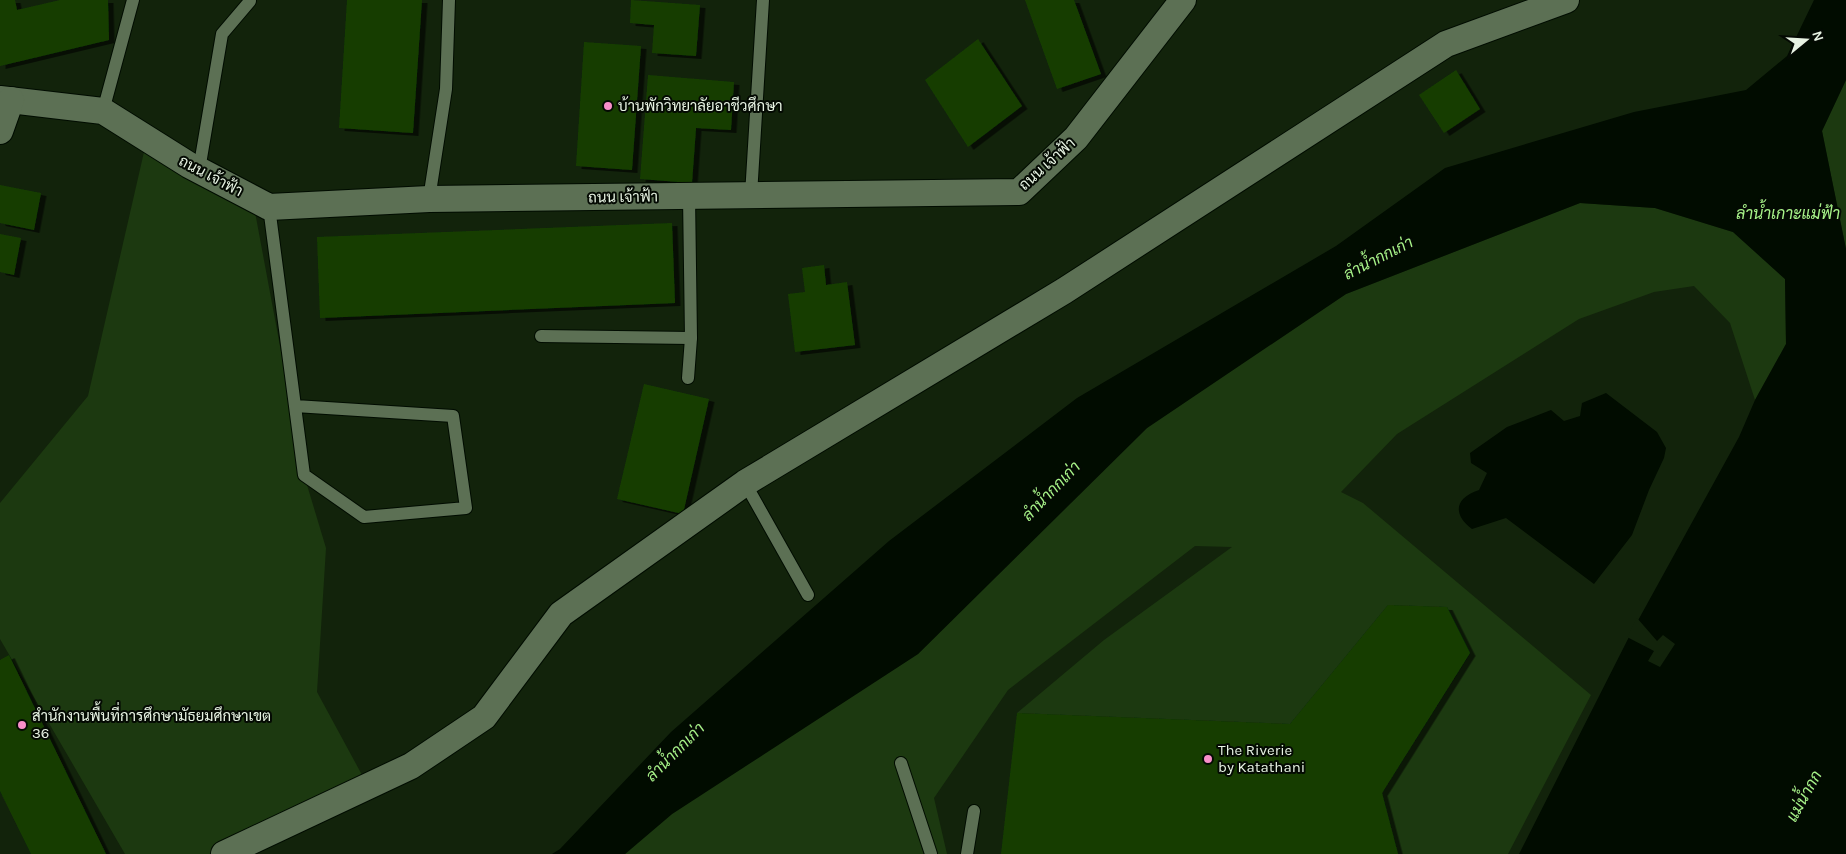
<svg xmlns="http://www.w3.org/2000/svg" width="1846" height="854" font-family="Karla,Sarabun,sans-serif">
<style>
.green{fill:#1c3910}
.water{fill:#010c00}
.pier{fill:#12230b}
.building{fill:#153e00;filter:url(#shadow)}
.lines{fill:none;stroke-linecap:round;stroke-linejoin:round}
.service-casing{stroke:#010c00;stroke-width:14}
.minor-casing{stroke:#010c00;stroke-width:28}
.service{stroke:#5c7054;stroke-width:12}
.minor{stroke:#5c7054;stroke-width:26}
.poi-dot{fill:#f98fc9;stroke:#040a03;stroke-width:2}
.labels{text-anchor:middle;dominant-baseline:central;stroke-width:4;stroke-linejoin:round;paint-order:stroke}
.poi-label{font-size:15px;fill:#e7f3e3;stroke:#040a03;text-anchor:start}
.street-label{font-size:15px;fill:#e7f3e3;stroke:#040a03}
.water-label{font-size:16px;font-style:italic;fill:#a7f389;stroke:#040a03}
</style>
<defs>
<filter id="shadow"><feDropShadow dx="5.5" dy="3" stdDeviation="0" flood-color="#0009"/></filter>
</defs>
<rect width="100%" height="100%" fill="#12230b"/>
<g class="green">
<path d="M1846,80V249L1822,131Z"/>
<path d="M147,139L255,212L304,475L326,548L317,692L368,786L224,854H125L0,639V503L88,396Z"/>
<path d="M1580,203L1655,208L1733,232L1785,279L1786,344L1755,400L1730,323L1694,286L1654,292L1579,319L1397,434L1341,492L1363,503L1591,695L1508,854H1398L1382,793L1470,654L1447,607L1388,605L1290,724L1017,713L1104,640L1232,547L1195,546L1008,690L934,798L947,854H625L672,814L918,654L1147,428L1346,294Z"/>
</g>
<g class="water">
<path d="M1814,0H1846V80L1822,131L1846,249V854H1519L1630,635L1739,437L1755,400L1786,344L1785,279L1733,232L1655,208L1580,203L1346,294L1147,428L918,654L672,814L625,854H552L560,849L671,732L889,541L1077,398L1336,246L1445,168L1634,112L1746,90L1787,56Z"/>
<path d="M1606,393L1657,432L1666,448L1664,458L1649,490L1632,535L1594,584L1506,518L1472,529C1452,514 1455,498 1479,490L1487,473L1471,463L1470,453L1507,427L1551,410L1564,421L1580,416L1582,403Z"/>
</g>
<path class="pier" d="M1637,618L1657,641L1663,635L1675,644L1660,667L1648,661L1654,651L1627,637Z"/>
<g class="building">
<path d="M0,0H15L17,10L60,0H108L109,40L0,66Z"/>
<path d="M347,0H422L413,133L339,128Z"/>
<path d="M631,0L700,5L696,56L652,53L654,25L630,23Z"/>
<path d="M1025,0H1074L1101,74L1057,89Z"/>
<path d="M978,39L1022,106L968,147L925,80Z"/>
<path d="M584,42L641,46L632,170L576,166Z"/>
<path d="M1456,70L1480,109L1444,133L1419,95Z"/>
<path d="M648,75L734,82L731,130L696,128L692,183L640,179Z"/>
<path d="M0,185L41,193L34,230L0,223Z"/>
<path d="M672,223L675,303L320,318L317,237Z"/>
<path d="M0,234L21,238L14,275L0,272Z"/>
<path d="M824,265L826,285L847,282L855,345L795,352L788,294L805,292L802,268Z"/>
<path d="M644,384L709,399L683,514L617,499Z"/>
<path d="M1388,605L1447,607L1470,653L1382,793L1398,854H1001L1017,713L1290,724Z"/>
<path d="M9,655L106,854H31L0,791V660Z"/>
</g>
<g class="lines">
<defs>
<g id="service">
<path d="M103,111L133,0"/>
<path d="M199,170L222,34L250,1"/>
<path d="M751,195L763,0"/>
<path d="M429,199L446,89L449,0"/>
<path d="M269,207L304,475L364,517L466,508L453,416L295,406"/>
<path d="M541,336L691,338"/>
<path d="M688,378L691,338L689,196"/>
<path d="M745,483L808,595"/>
<path d="M901,763L931,854"/>
<path d="M967,854L974,811"/>
</g>
<g id="minor">
<path d="M0,99L103,111L189,165L269,207L429,199L1019,192L1076,138L1183,0"/>
<path d="M0,131L11,100"/>
<path d="M224,854L411,766L484,717L561,614L745,483L1064,291L1446,44L1566,0"/>
</g>
</defs>
<use href="#service" class="service-casing"/>
<use href="#minor" class="minor-casing"/>
<use href="#service" class="service"/>
<use href="#minor" class="minor"/>
</g>
<g class="poi-dot">
<circle cx="608" cy="106" r="5"/>
<circle cx="22" cy="725" r="5"/>
<circle cx="1208" cy="759" r="5"/>
</g>
<g class="labels">
<g class="poi-label">
<text x="618" y="106">บ้านพักวิทยาลัยอาชีวศึกษา</text>
<text x="32" y="716">สำนักงานพื้นที่การศึกษามัธยมศึกษาเขต<tspan x="32" dy="17">36</tspan></text>
<text x="1218" y="750">The Riverie<tspan x="1218" dy="17">by Katathani</tspan></text>
</g>
<g class="street-label">
<text transform="translate(1047 164) rotate(-42)">ถนน เจ้าฟ้า</text>
<text transform="translate(211 176) rotate(28)">ถนน เจ้าฟ้า</text>
<text transform="translate(623 197) rotate(-1)">ถนน เจ้าฟ้า</text>
</g>
<g class="water-label">
<text x="1788" y="213">ลำน้ำเกาะแม่ฟ้า</text>
<text transform="translate(1378 258) rotate(-27)">ลำน้ำกกเก่า</text>
<text transform="translate(1051 491) rotate(-46)">ลำน้ำกกเก่า</text>
<text transform="translate(675 752) rotate(-45)">ลำน้ำกกเก่า</text>
<text transform="translate(1804 796) rotate(-61)">แม่น้ำกก</text>
</g>
</g>
<g transform="translate(1806 40) rotate(72)" stroke="#040a03" stroke-width="4" paint-order="stroke">
<path d="M0-4L9 19L0 12L-9 19Z" fill="#e7f3e3"/>
<text y="-8" font-size="14" font-weight="bold" text-anchor="middle" fill="#e7f3e3">N</text>
</g>
</svg>
